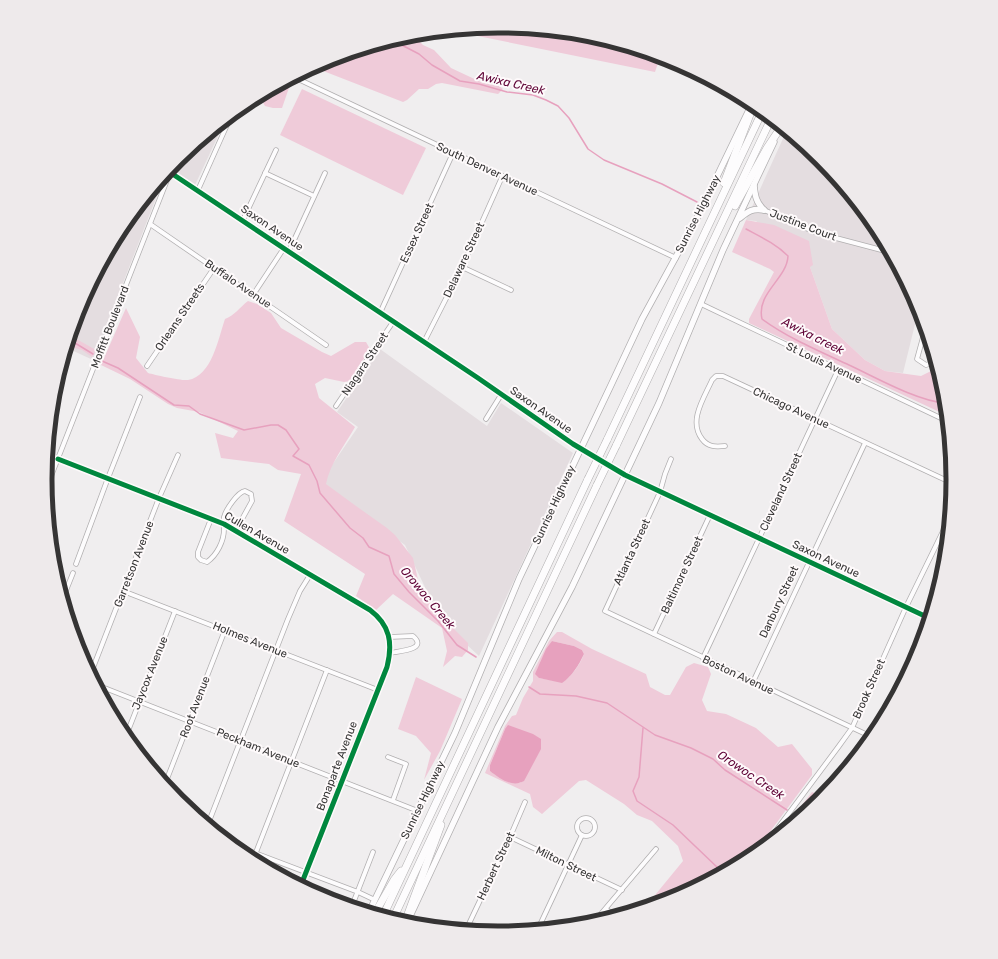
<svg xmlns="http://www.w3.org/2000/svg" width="998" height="959" font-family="Rubik,sans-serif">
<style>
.built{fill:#e4dde0}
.green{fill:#efcbd9;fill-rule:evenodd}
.water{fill:#e7a1be}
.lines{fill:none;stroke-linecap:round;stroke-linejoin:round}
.stream{stroke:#e7a1be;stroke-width:1.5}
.minor-casing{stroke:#b1afb0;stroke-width:5.5}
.tertiary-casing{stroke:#b1afb0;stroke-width:6}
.secondary-casing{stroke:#b1afb0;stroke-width:7}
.motorway-casing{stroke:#b1afb0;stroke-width:8}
.minor{stroke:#fdfcfd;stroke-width:4}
.tertiary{stroke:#fdfcfd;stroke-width:5}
.secondary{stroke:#fdfcfd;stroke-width:5.5}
.motorway{stroke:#fdfcfd;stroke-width:7}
.motorway-bridge-casing{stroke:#b1afb0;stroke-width:8;stroke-linecap:butt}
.motorway-bridge{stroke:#fdfcfd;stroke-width:7}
.cycleway-casing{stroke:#fefafb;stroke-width:8}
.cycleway{stroke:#00873e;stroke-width:5}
.labels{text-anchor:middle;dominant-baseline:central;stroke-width:4;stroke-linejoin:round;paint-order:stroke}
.street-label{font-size:11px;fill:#353434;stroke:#fefafb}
.water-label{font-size:12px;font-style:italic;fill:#5e0235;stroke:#fefafb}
.rim{fill:none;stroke:#353434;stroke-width:5}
</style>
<rect width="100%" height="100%" fill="#f0eeef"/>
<g class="built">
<path d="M225,121L195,185L171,168L178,159Z"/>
<path d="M786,132L820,159L876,228L918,306L919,308L903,373L885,371L865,360L832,329L810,267L756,221L746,220Z"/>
<path d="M165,175L93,360L67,348L80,306L122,227Z"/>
<path d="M380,349L487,426L501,403L573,453L479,656L441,621L405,545L319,484L358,427L337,412Z"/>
</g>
<g class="green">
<path d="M499,26L588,35L660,57L655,72L453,31Z"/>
<path d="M411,35L415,37L423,45L434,50L451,68L483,83L499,86L503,89L498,94L442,83L436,84L428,89H419L407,100L403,102L313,67L326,60Z"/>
<path d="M290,79V85L282,108H273L265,106L259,96Z"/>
<path d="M302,89L426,148L403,195L280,135Z"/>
<path d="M746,220L774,225L809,241L813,265L810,267L832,329L865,360L885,371L921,376L937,368L944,391L946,415L749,323V319L774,272L770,269L732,252Z"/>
<path d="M248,301L257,304L271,313L281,328L322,352L331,356L355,342H366L370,349L350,381L344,382L325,378L315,384L319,398L355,427C345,445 330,463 326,484L356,506L387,528L395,535L413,558L419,584L434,609L468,643V650L462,657L455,656L443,667L447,651L442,628L393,594L376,610L356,596L365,574L284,521L301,474L278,470L269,464L221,458L215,433L233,438L238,431L199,412L177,408L168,404L130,379L101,365L126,308L140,337L136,358L148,373C155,375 182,381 188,380C212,376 218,339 225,319C234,316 240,307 248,301Z"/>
<path d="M71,336L96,350L92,357L82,350L68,346Z"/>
<path d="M557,632H562L592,649L646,674L650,687L665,695H670L686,667L694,663L708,667L711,674L702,700L707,711L726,714L756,728L778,747L792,744L812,769V775L752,856L672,899L656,904L651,900L683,861L678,846L652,821L637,815L624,804L586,780L579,781L542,814L533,807L530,794L485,773L505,726L512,716L516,715L523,698L533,681V672L549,641ZM552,641L574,646L582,650L584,654C580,665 572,676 562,682L539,678ZM505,729L525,779L520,783H513L490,771V765Z"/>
<path d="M416,677L462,699L440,751L424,780L431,753L416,736L398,729Z"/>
<path d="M812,792L823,796L780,833Z"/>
</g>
<g class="water">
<path d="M552,641L574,646L582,650L584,654C579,665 572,676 562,683L539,678L535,674L546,649Z"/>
<path d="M508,725L533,734L541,739V749L524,781C512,788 499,778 490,771V765L505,729Z"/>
</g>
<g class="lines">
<g class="stream">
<path d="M392,40L419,54L432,65L460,81L479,84L507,92L533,95L546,100L558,106L569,118L588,149L604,160L662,184L697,202"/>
<path d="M746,229C761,237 776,244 788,256C787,279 756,293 762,319C788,338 819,351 849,365C875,377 917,401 945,403"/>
<path d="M70,340L93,354"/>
<path d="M102,361L118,368L174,405L189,406L200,414L244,430L271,425H278L286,430L299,449L293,456L309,465L317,481L320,493L350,528L363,538L369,547L389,556L394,574L409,592L438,621L457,645L476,657"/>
<path d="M529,687L540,694L576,696L607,703L655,735L691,748L713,759L725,770L787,810"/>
<path d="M643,728L639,777L633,791L637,801L673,825L718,868L725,871"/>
<path d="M794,814L799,817"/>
</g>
<defs>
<g id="minor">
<path d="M298,79L676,258"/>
<path d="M265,173L314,196"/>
<path d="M198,190L227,125"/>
<path d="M764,210L817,233L889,252"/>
<path d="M243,220L276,150"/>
<path d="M150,224L326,345"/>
<path d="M289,251L325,173"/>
<path d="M462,267L511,290"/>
<path d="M253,295L284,248"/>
<path d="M701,304L947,421"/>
<path d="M380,313L453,153"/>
<path d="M925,330L917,359L926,365L935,362"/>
<path d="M424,342L462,267L502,177"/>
<path d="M147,366L214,268"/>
<path d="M336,406L393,322"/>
<path d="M486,419L501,395"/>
<path d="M725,446C715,447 708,447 702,439C688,421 704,398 712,380L716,376H723L952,483"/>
<path d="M58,459L224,524L370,610C390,625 393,643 387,667L301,885"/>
<path d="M671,459L665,474L660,492L605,611L872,737"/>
<path d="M46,489L173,165"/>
<path d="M211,519L198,552V557L201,560L207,562C217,555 224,541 224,529C224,525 224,521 224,517C226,509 238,492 245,491L251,494L252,501L236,530"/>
<path d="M76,564L108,478L140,397"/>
<path d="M123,591L378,690"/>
<path d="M63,598L73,573"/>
<path d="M654,634L710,515"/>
<path d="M389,637L413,636C429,650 398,651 390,653"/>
<path d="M703,658L838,370"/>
<path d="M91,673L159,498L178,455"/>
<path d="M753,682L865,443"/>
<path d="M97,685L418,811"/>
<path d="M126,736L175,611"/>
<path d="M388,757L406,764L393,800"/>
<path d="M165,784L225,630"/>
<circle cx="586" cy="827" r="9"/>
<path d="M208,824L288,619L300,591L310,575"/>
<path d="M510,837L622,890"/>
<path d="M231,844L358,892L375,900"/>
<path d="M766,844L839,746L852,728L906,607L949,519"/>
<path d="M253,860L327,670"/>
<path d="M352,906L373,852"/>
<path d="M606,909L615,916"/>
<path d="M594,922L656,849"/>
<path d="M538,929L582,835"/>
<path d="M466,930L510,837L525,802"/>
</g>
<path id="tertiary" d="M168,171L478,378L573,444L625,475L929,618"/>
<g id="secondary">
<path d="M754,185C755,196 756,202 764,210"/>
<path d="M740,218C748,211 753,208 764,210"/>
<path d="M369,912L455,733L519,579L612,383L642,319L696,220L749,110"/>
<path d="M411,914L498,727L572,587L659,403L723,250L774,142"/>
</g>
<g id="motorway">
<path d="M724,183L754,104"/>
<path d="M735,206L767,148L781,127"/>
<path d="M607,440L762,112"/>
<path d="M616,446L771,119"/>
<path d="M375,913L394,880L401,871"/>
<path d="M383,916L588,479"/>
<path d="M393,919L597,485"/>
<path d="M405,922L441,825"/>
</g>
</defs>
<use href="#minor" class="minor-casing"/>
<use href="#tertiary" class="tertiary-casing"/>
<use href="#secondary" class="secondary-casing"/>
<use href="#motorway" class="motorway-casing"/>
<use href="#minor" class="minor"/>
<use href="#tertiary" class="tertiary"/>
<use href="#secondary" class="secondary"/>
<use href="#motorway" class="motorway"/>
<defs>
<g id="motorway-bridge">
<path d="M588,479L607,440"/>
<path d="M597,485L616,446"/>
</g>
</defs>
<use href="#motorway-bridge" class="motorway-bridge-casing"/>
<use href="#motorway-bridge" class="motorway-bridge"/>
<defs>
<g id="cycleway">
<path d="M168,171L478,378L573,444L625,475L929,618"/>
<path d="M58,459L224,524L370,610C390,625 393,643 387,667L301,885"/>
</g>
</defs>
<use href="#cycleway" class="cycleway-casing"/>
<use href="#cycleway" class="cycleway"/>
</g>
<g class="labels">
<g class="street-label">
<text transform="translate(487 169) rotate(25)">South Denver Avenue</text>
<text transform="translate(698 214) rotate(-63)">Sunrise Highway</text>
<text transform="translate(803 225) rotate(21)">Justine Court</text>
<text transform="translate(272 228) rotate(34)">Saxon Avenue</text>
<text transform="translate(417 233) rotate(-65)">Essex Street</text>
<text transform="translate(464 260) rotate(-65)">Delaware Street</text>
<text transform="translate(238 284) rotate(34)">Buffalo Avenue</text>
<text transform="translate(180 317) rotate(-56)">Orleans Streets</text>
<text transform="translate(110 327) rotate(-69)">Moffitt Boulevard</text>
<text transform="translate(824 363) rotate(25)">St Louis Avenue</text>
<text transform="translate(365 364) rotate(-56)">Niagara Street</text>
<text transform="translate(791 408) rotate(25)">Chicago Avenue</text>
<text transform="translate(541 410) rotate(35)">Saxon Avenue</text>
<text transform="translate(781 492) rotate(-65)">Cleveland Street</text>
<text transform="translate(554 505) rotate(-65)">Sunrise Highway</text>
<text transform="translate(257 533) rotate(30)">Cullen Avenue</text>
<text transform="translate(632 552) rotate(-65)">Atlanta Street</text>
<text transform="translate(826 559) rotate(25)">Saxon Avenue</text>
<text transform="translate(134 564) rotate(-69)">Garretson Avenue</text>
<text transform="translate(682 575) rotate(-65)">Baltimore Street</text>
<text transform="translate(779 602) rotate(-65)">Danbury Street</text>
<text transform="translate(250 640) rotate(22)">Holmes Avenue</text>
<text transform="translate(150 673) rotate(-68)">Jaycox Avenue</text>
<text transform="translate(738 675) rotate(25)">Boston Avenue</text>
<text transform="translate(869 689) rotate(-66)">Brook Street</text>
<text transform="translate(195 707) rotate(-69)">Root Avenue</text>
<text transform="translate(258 748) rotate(22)">Peckham Avenue</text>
<text transform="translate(337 766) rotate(-69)">Bonaparte Avenue</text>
<text transform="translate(423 800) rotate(-64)">Sunrise Highway</text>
<text transform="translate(566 864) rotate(26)">Milton Street</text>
<text transform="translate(496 866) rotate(-65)">Herbert Street</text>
</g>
<g class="water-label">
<text transform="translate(511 83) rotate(13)">Awixa Creek</text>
<text transform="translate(813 336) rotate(27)">Awixa creek</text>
<text transform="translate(428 598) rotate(50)">Orowoc Creek</text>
<text transform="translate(751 775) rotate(34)">Orowoc Creek</text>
</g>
</g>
<path d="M0 0H998V959H0ZM498 33H500A446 446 0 0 1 946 479V480A446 446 0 0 1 500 926H498A446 446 0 0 1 52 480V479A446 446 0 0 1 498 33Z" fill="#eeeaeb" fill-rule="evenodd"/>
<path class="rim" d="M498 33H500A446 446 0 0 1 946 479V480A446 446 0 0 1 500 926H498A446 446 0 0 1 52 480V479A446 446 0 0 1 498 33Z"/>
</svg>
